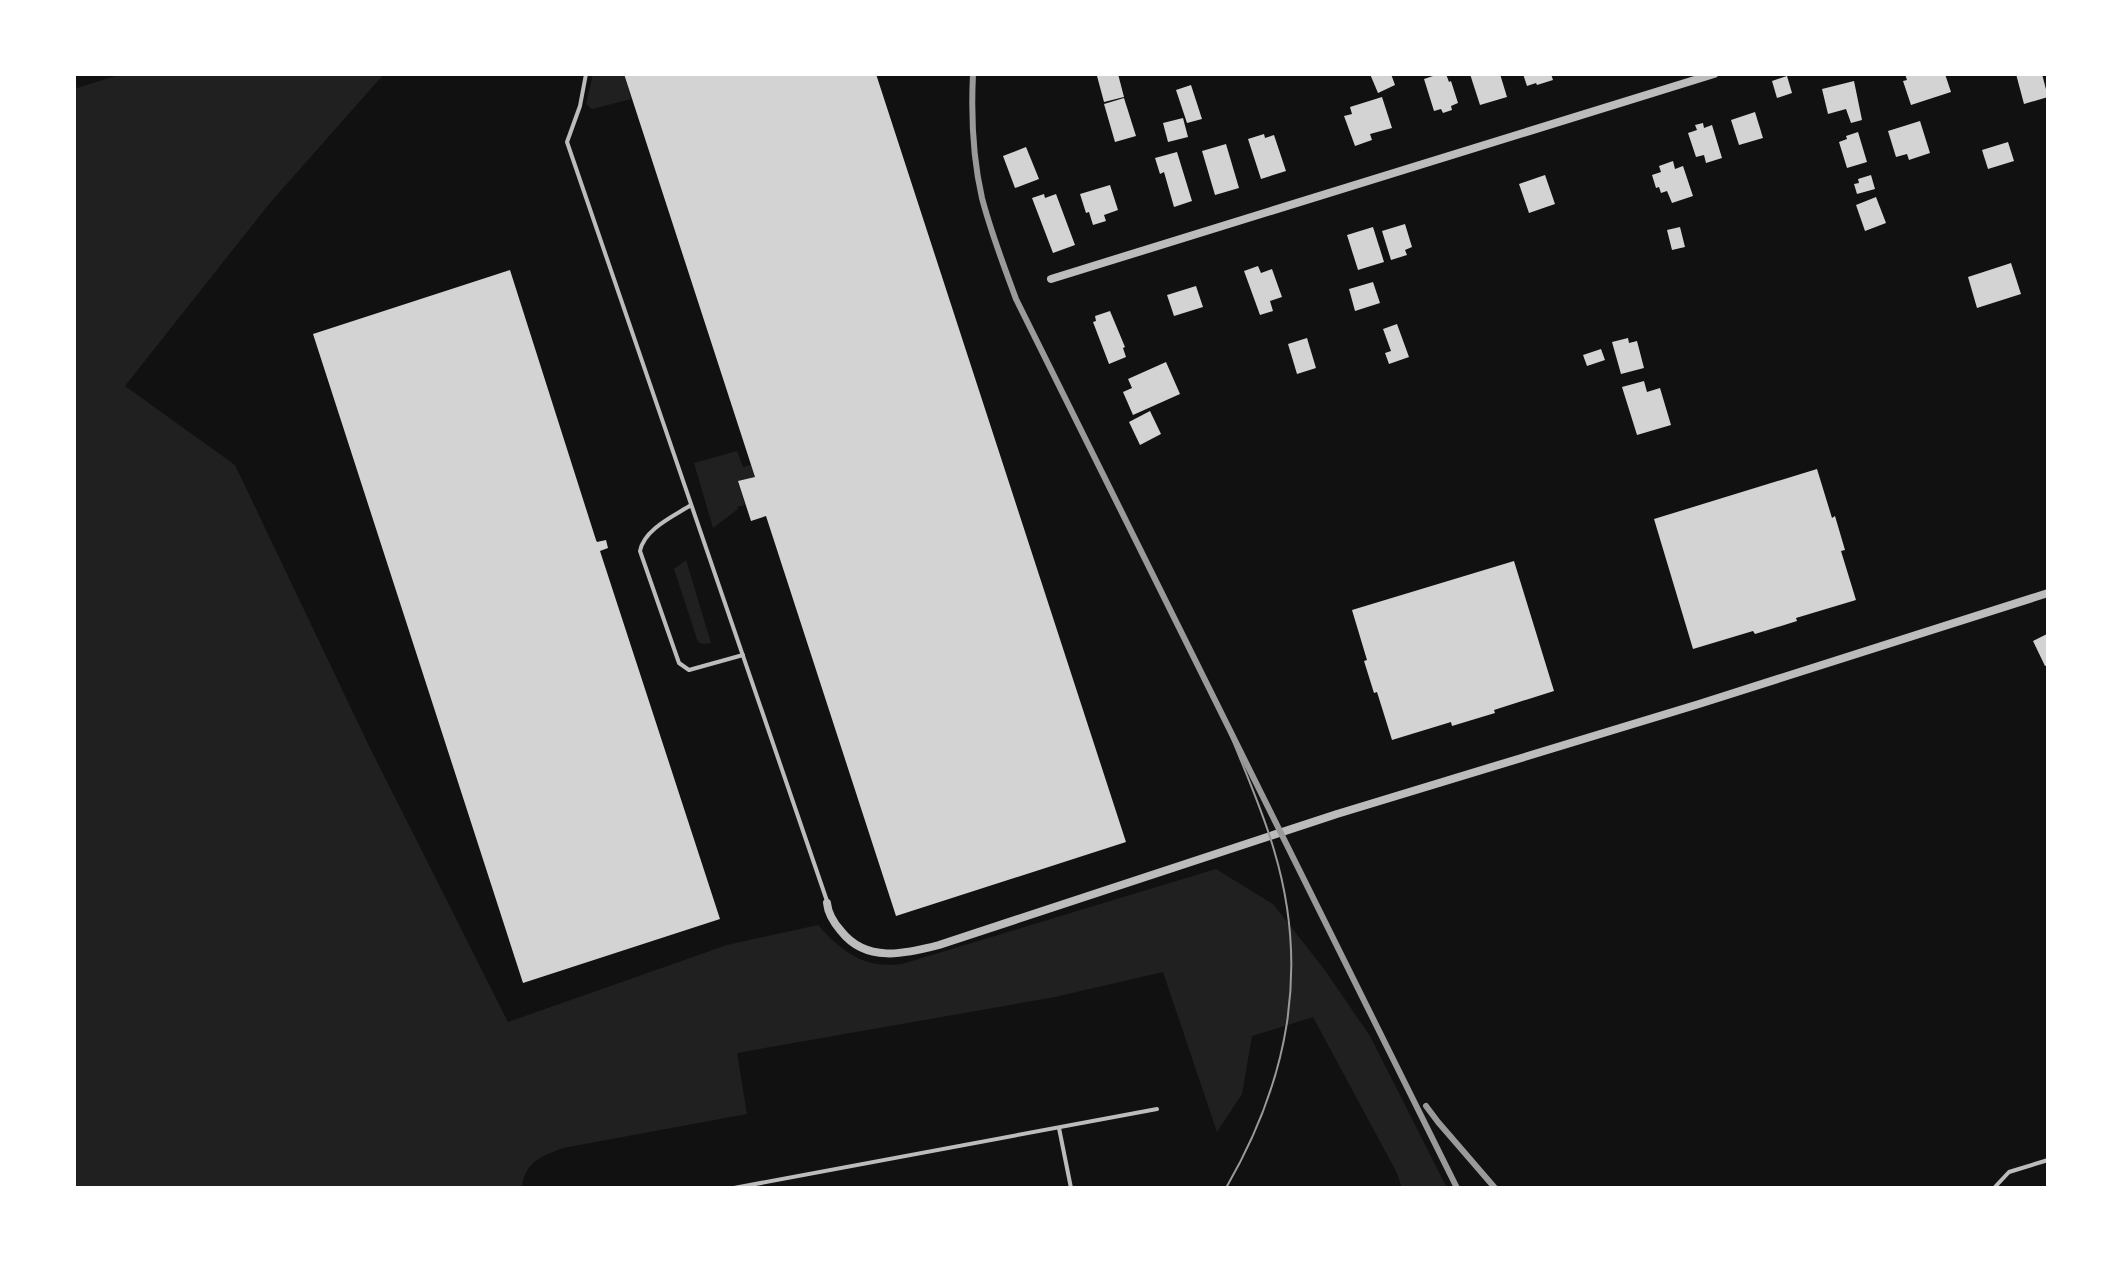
<svg xmlns="http://www.w3.org/2000/svg" width="2122" height="1262" font-family="Poppins,sans-serif">
<style>
.green{fill:#202020}
.building{fill:#d3d3d3}
.lines{fill:none;stroke-linecap:round;stroke-linejoin:round}
.service{stroke:#bcbcbc;stroke-width:4}
.minor{stroke:#bcbcbc;stroke-width:8}
.tram{stroke:#9a9a9a;stroke-width:2}
.rail{stroke:#9a9a9a;stroke-width:6}
</style>
<rect width="100%" height="100%" fill="#111"/>
<g class="green">
<path d="M122,74H384L269,204L125,386L235,465L369,746L508,1022L727,945L818,925C842,952 864,969 902,964L1216,869L1273,904L1324,969L1370,1036L1447,1188H1402L1397,1173L1313,1017L1252,1036L1242,1094L1217,1132L1163,972L1055,997L737,1053L747,1114L563,1148C542,1156 524,1162 522,1188H74V89Z"/>
<path d="M593,74H624L631,99L592,109L586,104Z"/>
<path d="M737,451L743,467L751,465L755,477L738,482L745,505L737,507L738,509L713,528L694,463Z"/>
<path d="M686,560L711,643L703,644L698,642L674,569Z"/>
</g>
<g class="building">
<path d="M624,74H876L1126,842L896,916L766,516L751,521L738,481L755,477Z"/>
<path d="M1103,74H1118L1124,97L1104,102L1097,76Z"/>
<path d="M1370,74H1391L1395,85L1378,93Z"/>
<path d="M1439,74H1446L1449,82L1451,81L1458,103L1451,106L1452,110L1443,113L1441,109L1434,111L1424,79Z"/>
<path d="M1470,74H1500L1507,97L1480,105Z"/>
<path d="M1523,74H1551L1553,80L1537,85L1536,83L1527,86Z"/>
<path d="M1905,74H1945L1951,92L1911,105L1903,81L1907,80Z"/>
<path d="M2016,74H2042L2048,97L2024,104Z"/>
<path d="M1787,76L1792,93L1777,98L1772,81Z"/>
<path d="M1854,81L1862,120L1851,123L1846,109L1828,114L1822,89Z"/>
<path d="M1191,85L1202,119L1187,123L1176,90Z"/>
<path d="M1382,97L1392,128L1370,134L1372,140L1355,146L1344,116L1352,114L1350,107Z"/>
<path d="M1124,98L1136,136L1115,142L1104,104Z"/>
<path d="M1755,112L1763,138L1739,145L1731,120Z"/>
<path d="M1183,118L1188,137L1168,142L1163,123Z"/>
<path d="M1920,121L1930,153L1909,160L1907,154L1896,157L1888,131Z"/>
<path d="M1703,123L1704,128L1712,125L1722,158L1706,163L1704,155L1696,157L1688,133L1697,130L1695,125Z"/>
<path d="M1858,132L1867,162L1847,168L1839,142L1847,139L1846,136Z"/>
<path d="M1264,134L1265,138L1274,135L1286,171L1261,179L1248,139Z"/>
<path d="M2008,142L2014,161L1988,169L1982,150Z"/>
<path d="M1226,144L1239,188L1215,195L1202,151Z"/>
<path d="M1026,147L1039,179L1015,188L1003,156Z"/>
<path d="M1177,152L1192,201L1174,207L1164,172L1160,174L1155,158Z"/>
<path d="M1673,161L1675,169L1683,166L1693,196L1672,203L1667,191L1661,193L1659,187L1656,188L1652,175L1661,172L1659,166Z"/>
<path d="M1545,175L1555,204L1529,213L1519,184Z"/>
<path d="M1871,175L1875,189L1857,194L1854,184L1859,183L1858,179Z"/>
<path d="M1110,185L1118,210L1104,215L1106,221L1093,225L1089,212L1086,213L1080,194Z"/>
<path d="M1044,194L1045,198L1056,194L1075,245L1053,253L1032,198Z"/>
<path d="M1876,197L1886,223L1865,231L1856,205Z"/>
<path d="M1405,224L1412,247L1405,250L1407,255L1391,260L1382,231Z"/>
<path d="M1373,227L1384,262L1358,270L1347,235Z"/>
<path d="M1680,227L1685,247L1672,250L1667,230Z"/>
<path d="M2011,263L2021,294L1977,308L1968,277Z"/>
<path d="M1258,266L1261,273L1272,269L1282,297L1270,301L1273,311L1260,315L1244,271Z"/>
<path d="M510,270L596,540L597,542L606,540L608,548L600,551L720,919L523,983L313,334Z"/>
<path d="M1373,282L1380,303L1355,311L1349,289Z"/>
<path d="M1196,286L1203,307L1174,316L1167,295Z"/>
<path d="M1110,311L1125,347L1123,348L1126,357L1109,364L1093,322L1096,321L1095,316Z"/>
<path d="M1397,324L1409,357L1389,364L1385,353L1391,351L1383,329Z"/>
<path d="M1307,338L1316,368L1297,374L1288,344Z"/>
<path d="M1628,338L1629,343L1637,341L1644,368L1621,374L1612,342Z"/>
<path d="M1601,349L1605,360L1587,366L1583,355Z"/>
<path d="M1166,362L1180,394L1133,415L1123,392L1132,388L1128,379Z"/>
<path d="M1644,381L1647,392L1660,388L1671,425L1637,435L1622,387Z"/>
<path d="M1150,411L1161,434L1140,445L1129,422Z"/>
<path d="M1817,469L1832,518L1835,516L1845,550L1841,551L1856,600L1796,618L1797,621L1755,634L1753,631L1693,649L1654,519Z"/>
<path d="M1514,561L1554,691L1494,710L1495,713L1452,726L1451,722L1392,740L1377,692L1374,693L1364,661L1367,660L1352,610Z"/>
<path d="M2047,634L2048,665L2045,666L2033,641Z"/>
</g>
<g class="lines">
<g class="service">
<path d="M586,74L580,106L567,142L827,901"/>
<path d="M691,505C674,516 644,529 640,551L679,663L689,670L743,655"/>
<path d="M1059,1128L1071,1188"/>
<path d="M734,1188L1157,1109"/>
<path d="M1994,1188L2009,1172L2048,1160"/>
</g>
<g class="minor">
<path d="M1051,279L1714,74"/>
<path d="M827,903C828,914 834,923 841,931C866,963 905,954 939,945L1337,814L1699,704L2048,593"/>
</g>
<path class="tram" d="M1224,719C1241,762 1261,805 1274,850C1310,970 1288,1081 1226,1188"/>
<g class="rail">
<path d="M973,74C971,115 973,159 982,198C991,233 1004,266 1016,299L1457,1188"/>
<path d="M1426,1106L1438,1122L1495,1188"/>
</g>
</g>
<rect width="2122" height="1262" fill="none" stroke="#ffffff" stroke-width="152"/>
</svg>
